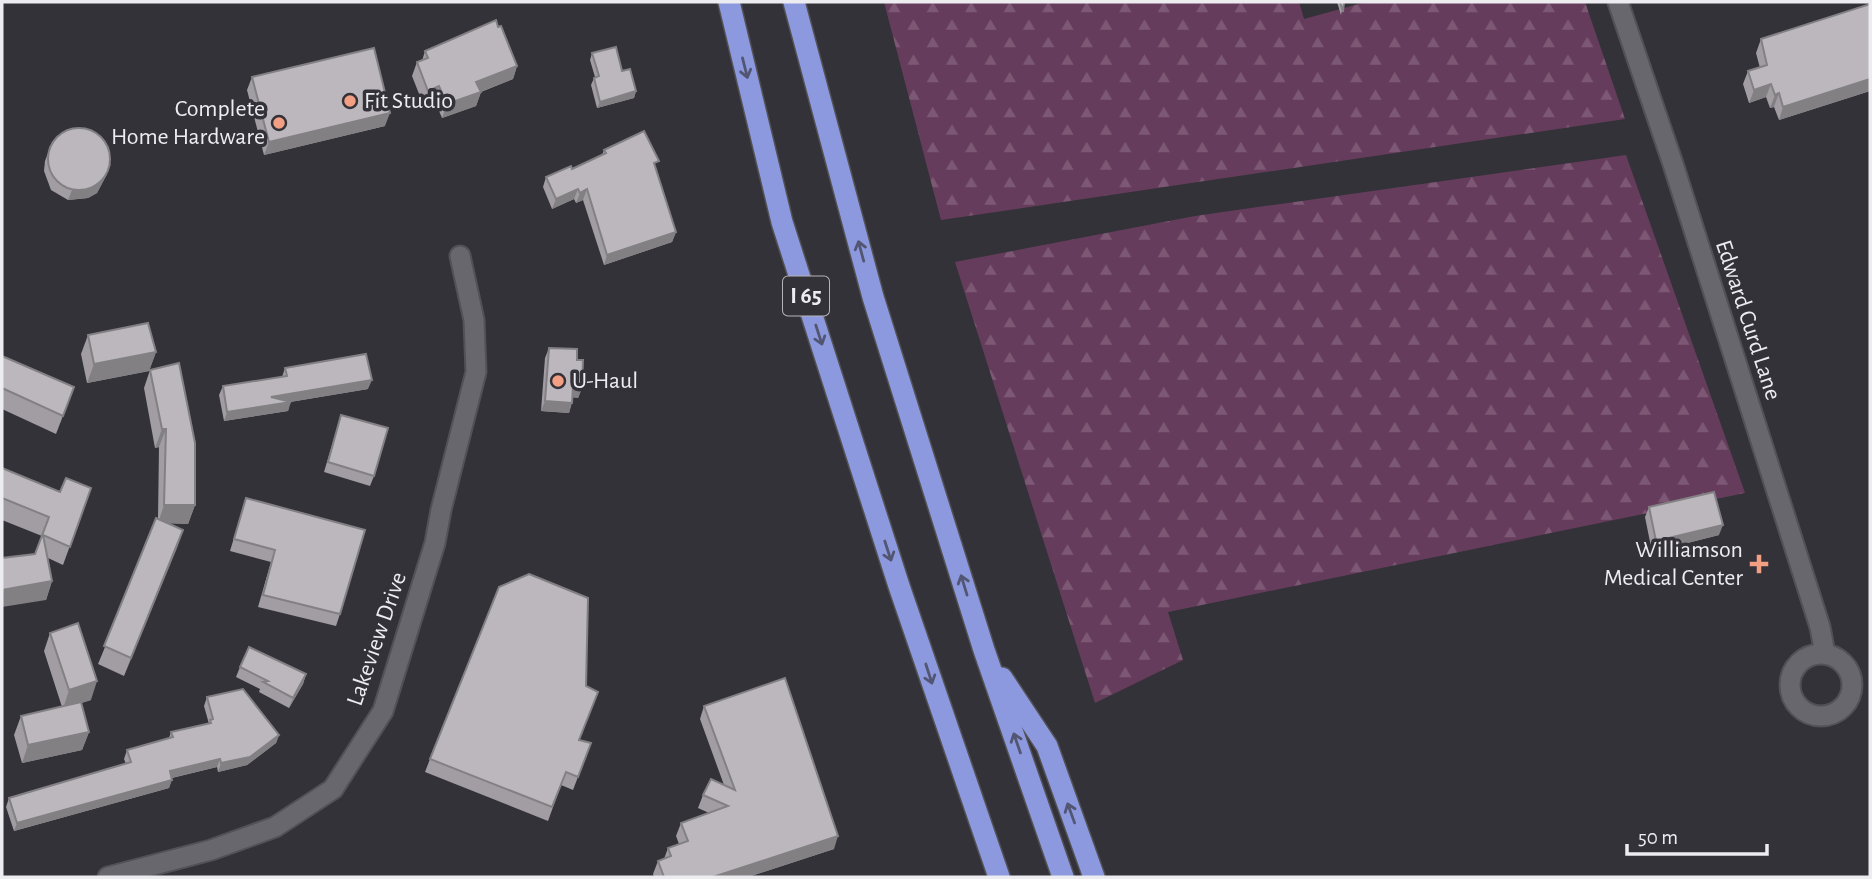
<svg xmlns="http://www.w3.org/2000/svg" width="1872" height="879" font-family="'Alegreya Sans',sans-serif">
<style>
.forest{fill:url(#forest-firs)}
.lines{fill:none;stroke-linecap:round;stroke-linejoin:round}
.street-casing{stroke:#525155;stroke-width:23}
.highway-casing{stroke:#525155;stroke-width:24}
.street{stroke:#69676e;stroke-width:19}
.highway{stroke:#8c99df;stroke-width:21}
.wall{fill:#a19da3}
.shaded-wall{fill:#838084}
.building{fill:#bbb7bd;stroke:#838084;stroke-width:2}
.oneway{stroke:#525672}
.poi-dot{fill:#f39f84;stroke:#333238;stroke-width:2.5}
.labels{text-anchor:middle;dominant-baseline:central;stroke-width:7;stroke-linejoin:round;paint-order:stroke}
.shield{fill:#333238;stroke:#b5b4b9;stroke-width:2}
.shield-label{font-size:23px;font-weight:bold;fill:#edecf0}
.poi-label{font-size:24px;fill:#edecf0;stroke:#333238;text-anchor:start}
.street-label{font-size:24px;fill:#edecf0;stroke:#333238}
</style>
<defs>
<pattern id="forest-firs" width="22" height="20" patternUnits="userSpaceOnUse" patternTransform="scale(1.75)"><rect width="22" height="20" fill="#663c5c"/><path d="M5 1l3.5 6h-7zM16 11l3.5 6h-7z" fill="#7c5874"/></pattern>
</defs>
<rect width="100%" height="100%" fill="#333238"/>
<g class="forest">
<path d="M884,2H1299L1304,19L1366,2H1585L1625,119L941,220Z"/>
<path d="M1626,155L1745,493L1168,612L1183,660L1095,703L955,262L1195,216Z"/>
</g>
<g class="lines">
<defs>
<g id="street">
<path d="M1618,2L1673,164L1820,627L1825,654"/>
<circle cx="1821" cy="685" r="31"/>
<path d="M108,877L211,850L275,827L333,789L383,711L435,543L441,510L476,372L474,320L460,256"/>
</g>
<g id="highway">
<path d="M729,2L782,222L899,586L999,877"/>
<path d="M794,2L873,297L984,650L1063,877"/>
<path d="M1002,678L1047,746L1094,877"/>
</g>
</defs>
<use href="#street" class="street-casing"/>
<use href="#highway" class="highway-casing"/>
<use href="#street" class="street"/>
<use href="#highway" class="highway"/>
</g>
<g class="wall">
<path d="M1337,2H1344L1341,15Z"/>
<path d="M1870,4V91L1779,120L1774,107L1770,108L1766,97L1749,103L1743,84L1748,71L1760,68L1756,53L1761,39Z"/>
<path d="M425,51L517,66L513,79L481,92L476,106L442,118L434,99L423,104L412,76L417,62L422,61Z"/>
<path d="M592,53L622,71L636,91L634,98L597,108L591,85L594,78L595,77L590,60Z"/>
<path d="M252,77L385,126L264,155L247,90Z"/>
<path d="M52,142L107,174L97,193L88,198L68,200L51,190L44,171L45,161Z"/>
<path d="M604,150L656,168L676,232L672,242L604,265L583,200L576,203L574,199L552,209L543,187L546,177L572,169L602,155Z"/>
<path d="M88,335L156,352L149,371L87,383L81,354Z"/>
<path d="M549,348L577,360L582,388L578,398L573,397L569,413L541,411L545,358Z"/>
<path d="M2,356L74,387L56,434L2,409Z"/>
<path d="M285,368L368,389L290,402L288,411L224,421L219,395L223,386L282,377Z"/>
<path d="M150,370L195,505L188,524L169,523L183,530L124,676L98,664L158,519L159,447L155,448L144,388Z"/>
<path d="M341,415L374,476L370,486L324,472Z"/>
<path d="M2,468L60,492L91,488L63,565L48,558L52,581L46,600L35,554L42,536L2,520Z"/>
<path d="M246,498L340,614L336,626L258,607L271,562L230,551Z"/>
<path d="M1649,507L1719,535L1652,552L1645,517Z"/>
<path d="M50,633L91,700L81,703L89,732L82,750L22,763L14,735L21,716L62,707L44,651Z"/>
<path d="M240,667L306,674L303,684L289,708L259,692L260,689L236,677Z"/>
<path d="M207,697L279,735L276,743L247,765L218,772L217,767L172,778L169,788L14,831L6,807L9,798L126,764L124,759L127,750L169,738L171,732L209,724L204,706Z"/>
<path d="M704,706L834,849L748,877H654L653,874L658,861L664,859L668,848L679,844L676,836L681,823L709,813L698,808L703,795L724,785L700,719Z"/>
<path d="M580,740L591,743L573,790L561,785L548,821L425,772L430,759Z"/>
</g>
<g class="shaded-wall">
<path d="M517,66L513,79L472,95L476,82Z"/>
<path d="M1870,79V91L1779,120L1783,107Z"/>
<path d="M1771,84L1766,97L1749,103L1754,90Z"/>
<path d="M439,86L434,99L423,104L428,91Z"/>
<path d="M636,91L634,98L597,108L600,102Z"/>
<path d="M481,92L476,106L442,118L447,104Z"/>
<path d="M1779,93L1774,107L1770,108L1775,95Z"/>
<path d="M390,113L385,126L264,155L269,142Z"/>
<path d="M111,164L107,174L97,193L88,198L68,200L72,190Z"/>
<path d="M578,189L574,199L552,209L556,199Z"/>
<path d="M587,189L583,200L576,203L580,193Z"/>
<path d="M676,232L672,242L604,265L607,255Z"/>
<path d="M156,352L149,371L87,383L94,364Z"/>
<path d="M372,380L368,389L278,404L291,402L288,411L224,421L227,412L271,397Z"/>
<path d="M573,387L582,388L578,398L570,397Z"/>
<path d="M545,401L572,403L569,413L541,411Z"/>
<path d="M162,429H166L159,447L155,448Z"/>
<path d="M164,505H195L188,524L158,523Z"/>
<path d="M1723,525L1719,535L1652,552L1656,541Z"/>
<path d="M183,530L177,548L124,676L131,658Z"/>
<path d="M52,581L46,600L2,607V590Z"/>
<path d="M306,674L303,684L289,708L293,698Z"/>
<path d="M97,681L91,700L63,709L69,690Z"/>
<path d="M89,732L82,750L22,763L28,745Z"/>
<path d="M279,735L276,743L247,765L218,772L221,763Z"/>
<path d="M220,759L217,767L167,779L170,771Z"/>
<path d="M172,780L169,788L14,831L17,823Z"/>
<path d="M838,836L834,849L748,877H713Z"/>
</g>
<g class="building">
<path d="M1340,2H1344L1343,12Z"/>
<path d="M1870,4V79L1783,107L1779,93L1775,95L1771,84L1754,90L1748,71L1767,65L1761,39Z"/>
<path d="M496,20L498,27L501,26L517,66L476,82L481,92L447,104L439,86L428,91L417,62L428,58L425,51Z"/>
<path d="M616,47L622,71L630,69L636,91L600,102L594,78L599,76L592,53Z"/>
<path d="M374,48L390,113L269,142L252,77Z"/>
<circle cx="79" cy="159" r="31"/>
<path d="M644,131L659,161L654,163L676,232L607,255L587,189L580,193L578,189L556,199L546,177L571,166L572,169L606,153L604,150Z"/>
<path d="M148,323L156,352L94,364L88,335Z"/>
<path d="M549,348L577,349V360H583L582,388L573,387L572,403L545,401Z"/>
<path d="M366,354L372,380L271,397L291,402L227,412L223,386L287,376L285,368Z"/>
<path d="M2,356L74,387L63,416L2,388Z"/>
<path d="M179,363L195,443V505H164L166,429H162L150,370Z"/>
<path d="M341,415L388,428L374,476L328,462Z"/>
<path d="M2,468L60,492L66,478L91,488L70,547L43,535L52,581L2,590V558L35,554L49,517L2,498Z"/>
<path d="M1714,492L1723,525L1656,541L1649,507Z"/>
<path d="M246,498L365,530L340,614L263,595L275,550L234,539Z"/>
<path d="M156,518L183,530L131,658L104,646Z"/>
<path d="M529,574L588,598L586,686L598,692L579,740L591,743L578,777L566,772L552,807L430,759L499,587Z"/>
<path d="M78,623L97,681L69,690L50,633Z"/>
<path d="M249,647L306,674L293,698L263,682L268,681L240,667Z"/>
<path d="M785,678L838,836L713,877H664L658,861L671,856L668,848L688,841L681,823L728,806L703,795L711,779L735,790L704,706Z"/>
<path d="M243,689L279,735L250,757L221,763L220,759L170,771L172,780L17,823L9,798L131,762L127,750L173,737L171,732L211,723L210,720L213,719L207,697Z"/>
<path d="M81,702L89,732L28,745L21,716Z"/>
</g>
<defs><path id="oneway-shaft" d="M-6 0H5M1.5-3L5.5 0L1.5 3" fill="none" stroke-width="1.6" stroke-linecap="round" stroke-linejoin="round" transform="scale(1.75)"/></defs>
<g class="oneway">
<use href="#oneway-shaft" transform="translate(745 68) rotate(76)"/>
<use href="#oneway-shaft" transform="translate(861 251) rotate(-105)"/>
<use href="#oneway-shaft" transform="translate(819 335) rotate(72)"/>
<use href="#oneway-shaft" transform="translate(888 551) rotate(72)"/>
<use href="#oneway-shaft" transform="translate(964 585) rotate(-107)"/>
<use href="#oneway-shaft" transform="translate(929 674) rotate(72)"/>
<use href="#oneway-shaft" transform="translate(1017 743) rotate(-109)"/>
<use href="#oneway-shaft" transform="translate(1071 813) rotate(-110)"/>
</g>
<g class="poi-dot">
<circle cx="350" cy="101" r="7"/>
<circle cx="279" cy="123" r="7"/>
<circle cx="558" cy="381" r="7"/>
<path d="M1755.5 553.5h7v7h7v7h-7v7h-7v-7h-7v-7h7z"/>
</g>
<g class="labels">
<rect class="shield" x="783" y="276.5" width="46" height="39" rx="5"/>
<g class="shield-label">
<text x="806" y="296">I 65</text>
</g>
<g class="poi-label">
<text x="364" y="101">Fit Studio</text>
<text x="265" y="109" text-anchor="end">Complete<tspan x="265" dy="28">Home Hardware</tspan></text>
<text x="572" y="381">U-Haul</text>
<text x="1743" y="550" text-anchor="end">Williamson<tspan x="1743" dy="28">Medical Center</tspan></text>
</g>
<g class="street-label">
<text transform="translate(1748 320) rotate(72)">Edward Curd Lane</text>
<text transform="translate(377 639) rotate(-71)">Lakeview Drive</text>
</g>
</g>
<rect width="1872" height="879" fill="none" stroke="#edecf0" stroke-width="7"/>
<path d="M1627 844v10h140v-10" fill="none" stroke="#edecf0" stroke-width="3.5"/>
<text x="1638" y="844" font-size="21" fill="#edecf0" stroke="#333238" stroke-width="5" paint-order="stroke">50 m</text>
</svg>
